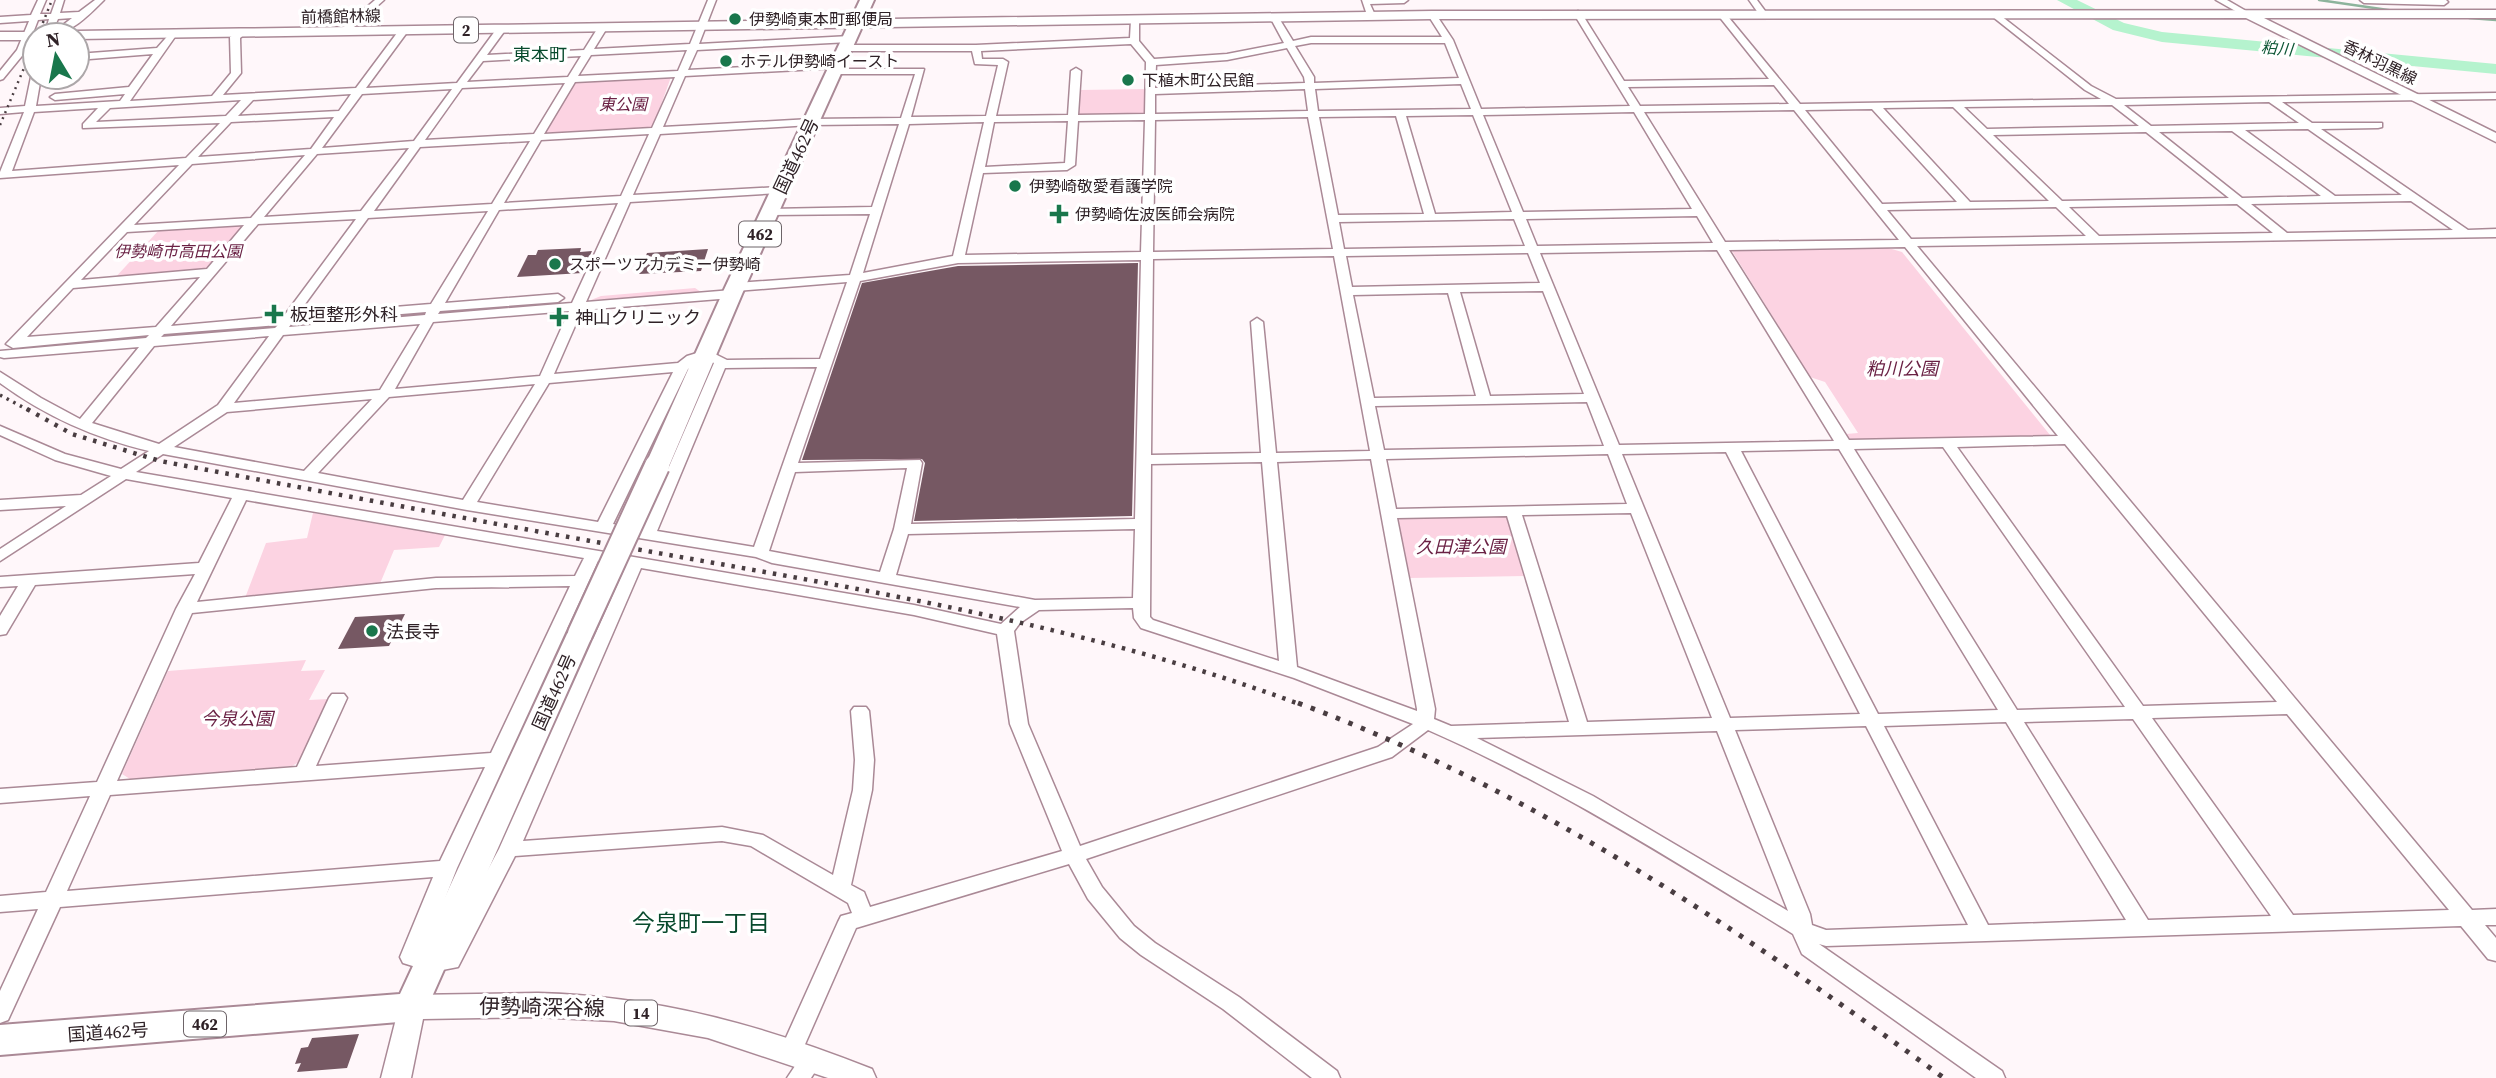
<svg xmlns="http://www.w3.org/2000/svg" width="2496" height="1078" font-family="'Source Serif 4','Noto Sans JP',serif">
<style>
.green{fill:#fcd3e2}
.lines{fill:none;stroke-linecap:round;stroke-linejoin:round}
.stream{stroke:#8db49c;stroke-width:2.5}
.river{fill:#b5f3ce;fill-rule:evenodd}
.building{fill:#765863}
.minor-casing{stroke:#aa8996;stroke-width:3}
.major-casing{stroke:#aa8996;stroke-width:3}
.highway-casing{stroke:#aa8996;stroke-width:4}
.minor{fill:#fff;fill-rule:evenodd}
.major{fill:#fff;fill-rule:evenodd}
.highway{fill:#fff;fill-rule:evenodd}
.rail-far3{stroke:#493d41;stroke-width:2.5;stroke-dasharray:2 4.5;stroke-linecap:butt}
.rail-far2{stroke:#493d41;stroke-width:3.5;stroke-dasharray:2.5 5;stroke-linecap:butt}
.rail-far1{stroke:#493d41;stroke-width:4.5;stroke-dasharray:3.5 7;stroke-linecap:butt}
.rail{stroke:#493d41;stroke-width:5;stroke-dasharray:4.5 9;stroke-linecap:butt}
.highway-bridge-casing{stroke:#aa8996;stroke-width:28;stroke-linecap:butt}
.highway-bridge{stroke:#fff;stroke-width:24}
.poi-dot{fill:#19774c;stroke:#fff;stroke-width:2.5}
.labels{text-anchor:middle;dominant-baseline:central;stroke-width:7;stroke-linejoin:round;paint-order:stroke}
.far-street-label{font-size:16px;fill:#2f2227;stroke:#fff}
.far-poi-label{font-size:16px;fill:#2f2227;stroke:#fff;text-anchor:start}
.shield{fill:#fff;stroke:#6d6468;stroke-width:2}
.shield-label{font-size:16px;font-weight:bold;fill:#2f2227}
.far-water-label{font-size:16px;font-style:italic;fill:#0c5635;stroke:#fff}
.far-park-label{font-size:16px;font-style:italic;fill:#6a2144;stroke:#fff}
.far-quarter-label{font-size:18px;fill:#084a2d;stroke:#fff}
.street-label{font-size:18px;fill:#2f2227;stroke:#fff}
.poi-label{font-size:18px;fill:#2f2227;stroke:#fff;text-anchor:start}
.park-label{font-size:18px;font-style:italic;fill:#6a2144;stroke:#fff}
.near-street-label{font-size:21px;fill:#2f2227;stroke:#fff}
.near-neighbourhood-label{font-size:23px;fill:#084a2d;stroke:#fff}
</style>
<rect width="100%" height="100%" fill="#fff7fa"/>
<g class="green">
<path d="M671,77L653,127L545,133L574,82Z"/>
<path d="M1147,89L1144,115L1078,116L1080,90Z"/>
<path d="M241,224L244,226L209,269L114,279L159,230Z"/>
<path d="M1885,247L1902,252L2050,435L2047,437L1856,442L1849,439L1846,434L1858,433L1825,382L1810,377L1732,251Z"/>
<path d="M695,288L701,292L698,294L591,300L601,296Z"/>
<path d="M313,513L445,535L439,547L394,550L379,586L245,598L266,543L307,538Z"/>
<path d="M1504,514L1508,517L1525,576L1410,578L1397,520L1403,517Z"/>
<path d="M306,660L301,671L325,670L309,700L329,699L299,762L292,766L130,779L122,774L168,671Z"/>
</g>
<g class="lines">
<g class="stream">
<path d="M2319,0L2395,11"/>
<path d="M2469,18L2496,20"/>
</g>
<path class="river" d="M2057,0H2077L2124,23L2162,32L2496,64V74L2162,42L2113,30Z"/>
</g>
<g class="building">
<path d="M581,248L580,252L592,251L582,273L517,277L528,255H536L538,250Z"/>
<path d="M708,249L701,271L639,274L647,253Z"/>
<path d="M1138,263L1132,516L914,521L925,463L922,459L802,460L862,283L958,266Z"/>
<path d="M405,614L389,646L338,649L355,617Z"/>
<path d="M359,1034L347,1068L297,1072L301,1063L295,1064L301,1048L308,1047L312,1038Z"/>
</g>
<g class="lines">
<defs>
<g id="minor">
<path d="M38,0H46L40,14H51L56,0H64L60,13L79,12L95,0H104C91,13 70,35 50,35L72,18L58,19L54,28L51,29L47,26L49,19L38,20L26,51L3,79L0,80V71L17,50L29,21L0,23V17L31,15Z"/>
<path d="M375,0H384L346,34H340V30Z"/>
<path d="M708,0H716L699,44L850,36L855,39L850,42L697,50L688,70L837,62L842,65L837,68L685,76L663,127L811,119L901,118L915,74H831L829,72L834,69H924L911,117L986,116L998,65L975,64L972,51H846L841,48L846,45H976L1130,38L1131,20L1135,17L1139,20V41L1154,59L1227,54L1284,43L1270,17L1274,14L1277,15L1293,41L1311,37H1442L1428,15L1435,13L1453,40L1481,109L1630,106L1574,14L1578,11L1582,14L1624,81L1769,79L1718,15L1725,13L1800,104L2101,99L2085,90L1993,17V13L1996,12L2091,86L2116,99L2496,93V99L2282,102L2312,123H2382V127L2378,128L2321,129L2468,230L2496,229V237L1917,246L2472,910L2496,909V925H2485L2496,938V961L2488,959L2461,926L1826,946L1819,944L2002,1071L2005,1078H1976L1802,954L1793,934C1674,861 1556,786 1428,730L1392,757L1086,859L1102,887L1134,926L1155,943L1239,997L1337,1071L1340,1078H1312L1223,1009L1141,955L1120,938L1088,899L1069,864L856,928L799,1058L791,1060L783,1058L780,1051L838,922L841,916L852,913L848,903L751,846L722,841L515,856L458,967L432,972L403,963L400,957L433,877L60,907L8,1020L0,1023V991L38,909L0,912V896L46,892L90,796L0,803V789L97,782L176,609L195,574L35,585L6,634L0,635V616L18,586L0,587V577L199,563L232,498L126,479L0,561V549L66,506L0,510V500L81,495L111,476L55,460L0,435V426L65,454L121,469L149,451C94,438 45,416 0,383V372L41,398L80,419L139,347L4,358L0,357V351L146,338L149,335L13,348L6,344L179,165L0,178V172L24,112L0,114V108L25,106L31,77L35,74V77H41L36,106L120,101L125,94L55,100L50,97L55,94L129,87L153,54L77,60V54L157,48L172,31L177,34L130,101L212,96L231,73L230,37L241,30L246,33L240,38L241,73L223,95L356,88L400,29L403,28L408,31L366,88L457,83L498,27L501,26L506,29L487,55L584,50L599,26L602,25L607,28L594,49L690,44ZM1311,43H1445L1459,78L1314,83V77L1295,46ZM1131,44L1146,62L1145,114L1078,115L1081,71L1076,68L1071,71L1068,115L996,116L1008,62L1003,59H982L981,51ZM1287,48L1304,77L1305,83L1155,88L1156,65L1227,60ZM687,50L678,71L578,76L591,55ZM581,56L568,77L467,82L483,61ZM675,77L652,128L544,134L575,82ZM565,83L534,134L425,140L462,88ZM1461,84L1471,109L1318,111L1315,89ZM1774,85L1789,104L1640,106L1628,87ZM452,89L414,141L322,148L362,94ZM1305,89L1308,111L1155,114V94ZM351,94L339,111L238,116L253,100ZM241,100L226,116L96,122L110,108ZM2269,102L2299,123L2151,126L2124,105ZM2112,105L2139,126L1987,129L1964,107ZM1953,107L2049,201L1970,202L1883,108ZM98,108L83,124V128L220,123L186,158L12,171L34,112ZM1872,109L1957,202L1882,204L1805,110ZM1794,110L1899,240L1725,242L1644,112ZM1634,112L1692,209L1523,212L1483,115ZM1473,115L1512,212L1435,214L1406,116ZM1396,116L1424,214L1338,215L1319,117ZM334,117L311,149L198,157L231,122ZM1308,117L1333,249L1153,252L1155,120ZM1145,120L1141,252L965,255L983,173L1067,170L1075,165L1078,121ZM1068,121L1065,163L985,167L994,122ZM984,122L953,256L863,273L909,124ZM899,124L872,207L770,209L764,212L770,215L870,214L850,275L736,283L730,287L736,291L847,282L820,359L727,360L707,350L687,356L678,363L554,374L582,310L732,298L738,294L732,290L586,302L630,202L779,193L785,190L779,187L633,195L660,134L811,125ZM2308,129L2402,195L2335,196L2245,130ZM2232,131L2321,196L2242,198L2159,132ZM2146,132L2229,198L2062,201L1993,135ZM649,134L621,196L504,203L541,140ZM530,141L492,204L374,211L420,147ZM409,148L361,211L264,217L317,154ZM305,155L251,218L134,225L192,164ZM2411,201L2453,230L2287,233L2251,204ZM618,203L572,303L438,314L440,311L558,302L564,298L558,294L445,303L499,210ZM2237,204L2273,233L2099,236L2069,207ZM2056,207L2086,236L1911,239L1887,210ZM488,211L431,304L297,315L368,218ZM1697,216L1713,243L1537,246L1526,219ZM356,219L284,316L171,326L258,224ZM1514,219L1525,246L1344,249L1339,222ZM244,225L207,269L81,280L127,232ZM1905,247L2058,436L1849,440L1729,250ZM1717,250L1834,441L1619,445L1540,253ZM1528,253L1540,283L1352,287L1346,256ZM1334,256L1370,451L1276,453L1263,322L1257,318L1251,322L1261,453L1151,455L1153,259ZM1141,260L1135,519L911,524L922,463L920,460L798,463L860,281L958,263ZM200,277L156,327L27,337L73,288ZM1543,291L1584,394L1490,396L1460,292ZM1448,293L1476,396L1374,398L1353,295ZM569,311L540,376L395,389L433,322ZM426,312L425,315L289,327L292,323ZM420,324L380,390L234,403L283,335ZM278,325L275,328L161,337L164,334ZM269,336L218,405L159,444L92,423L154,346ZM706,359L714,363L642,529L613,524L688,369ZM817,367L754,547L657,531L725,368ZM673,372L598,522L477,502L549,383ZM535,384L463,500L318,473L389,397ZM372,399L304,471L174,447L227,412ZM1587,402L1604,446L1384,450L1375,406ZM2065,444L2277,702L2143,706L1957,447ZM1943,447L2125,707L2017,710L1854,449ZM1839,449L1998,710L1878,714L1741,451ZM1726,452L1860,714L1730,718L1622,454ZM163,454L467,510L756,557L772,563L1020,607L1001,624L914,605L136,472ZM1608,454L1627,504L1396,509L1386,459ZM1371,459L1417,709V711L1297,667L1277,462ZM1262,462L1279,661L1153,620L1150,617L1151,464ZM907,468L894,529L880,572L769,551L795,472ZM246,500L584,558L575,576L436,578L197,602ZM1631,513L1712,718L1587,722L1522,515ZM1507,516L1569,722L1451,726L1434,719L1435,709L1397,518ZM1135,529L1133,598L1035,600L896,575L908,534ZM598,561L626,566L499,849L443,953L424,952L457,868ZM641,568L914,615L997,634L1010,724L1062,851L870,907L864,892L851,885L872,790L874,760L869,711L866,707H854L851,711L855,760L853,790L833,875L763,835L722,827L523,841ZM570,586L491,753L316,766L347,698L344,694H332L329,698L297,767L117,781L192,613L436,588ZM1133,608L1134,618L1141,628L1294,678L1413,724L1378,747L1080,846L1028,724L1014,631L1020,623L1039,610ZM2287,714L2449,910L2293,915L2152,718ZM2133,719L2271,916L2148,920L2024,722ZM2006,722L2126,920L1988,925L1884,726ZM1866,726L1968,925L1826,930L1812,925L1810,914L1735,730ZM1717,731L1788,911L1593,796L1477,738ZM485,767L440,861L67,891L110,795Z"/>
<path d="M1362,0H1408L1404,3L1370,4L1375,15L1371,18L1367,15Z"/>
<path d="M1749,0H1757L1768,15L1767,17H1761Z"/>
<path d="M2216,0H2227L2253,15L2246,17Z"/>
<path d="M2360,0H2446L2448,2L2444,5L2364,3Z"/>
<path d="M813,1048L821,1051L824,1058L811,1078H787L805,1051Z"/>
</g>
<g id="major">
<path d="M2496,10V18H2264L2496,133V142L2246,18L1432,19L77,39V35H71L77,31L1432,11Z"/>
<path d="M0,32H35L40,35H35V40H0Z"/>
<path d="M538,993C657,996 761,1025 872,1069L876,1078H828L708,1038L614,1021L538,1017L423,1019L411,1078H381L401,999L411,995Z"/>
</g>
<g id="highway">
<path d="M860,0H874L742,294L669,466L665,471H649L645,466L722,294Z"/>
<path d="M580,626L589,628L593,634L423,1017L411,1021L0,1055V1025L400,994L567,634L571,628Z"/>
</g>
</defs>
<use href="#minor" class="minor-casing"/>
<use href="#major" class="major-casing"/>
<use href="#highway" class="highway-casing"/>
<use href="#minor" class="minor"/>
<use href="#major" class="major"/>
<use href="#highway" class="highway"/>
<g class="rail-far3">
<path d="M38,35L52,0"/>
<path d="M0,125L35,42"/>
</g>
<path class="rail-far2" d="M0,395L30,411"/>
<path class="rail-far1" d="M27,409L72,434L160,461C335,494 510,527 686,558C895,595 1103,631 1302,705"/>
<path class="rail" d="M1298,703C1538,792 1738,929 1944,1078"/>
<defs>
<path id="highway-bridge" d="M580,634L657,466"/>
</defs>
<use href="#highway-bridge" class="highway-bridge-casing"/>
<use href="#highway-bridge" class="highway-bridge"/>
</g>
<g class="poi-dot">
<circle cx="735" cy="19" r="7"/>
<circle cx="726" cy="61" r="7"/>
<circle cx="1128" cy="80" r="7"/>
<circle cx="1015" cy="186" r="7"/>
<path d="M1055.5 203.5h7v7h7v7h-7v7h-7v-7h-7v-7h7z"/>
<circle cx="555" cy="264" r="7"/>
<path d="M270.5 303.5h7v7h7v7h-7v7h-7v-7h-7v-7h7z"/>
<path d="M555.5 306.5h7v7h7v7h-7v7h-7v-7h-7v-7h7z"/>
<circle cx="372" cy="631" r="7"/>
</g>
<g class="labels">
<g class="far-street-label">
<text transform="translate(341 16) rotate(-1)">前橋館林線</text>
<text transform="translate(2380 62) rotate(26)">香林羽黒線</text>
</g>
<g class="far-poi-label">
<text x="749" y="19">伊勢崎東本町郵便局</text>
<text x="740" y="61">ホテル伊勢崎イースト</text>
<text x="1142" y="80">下植木町公民館</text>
<text x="1029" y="186">伊勢崎敬愛看護学院</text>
<text x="1075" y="214">伊勢崎佐波医師会病院</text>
<text x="569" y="264">スポーツアカデミー伊勢崎</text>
</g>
<g class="shield">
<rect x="454" y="17.5" width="24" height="25" rx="5"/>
<rect x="739" y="221.5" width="42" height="25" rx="5"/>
<rect x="625" y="1000.5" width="32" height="25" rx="5"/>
<rect x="184" y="1011.5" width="42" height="25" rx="5"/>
</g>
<g class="shield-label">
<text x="466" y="30">2</text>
<text x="760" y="234">462</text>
<text x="641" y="1013">14</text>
<text x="205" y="1024">462</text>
</g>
<g class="far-water-label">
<text transform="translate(2277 48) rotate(5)">粕川</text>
</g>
<g class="far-park-label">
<text x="623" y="104">東公園</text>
<text x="178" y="251">伊勢崎市高田公園</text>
</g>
<g class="far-quarter-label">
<text x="540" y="54">東本町</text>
</g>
<g class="street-label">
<text transform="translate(796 156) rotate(-65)">国道462号</text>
<text transform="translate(554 692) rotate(-66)">国道462号</text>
<text transform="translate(108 1032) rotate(-4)">国道462号</text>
</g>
<g class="poi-label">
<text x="290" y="314">板垣整形外科</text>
<text x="575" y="317">神山クリニック</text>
<text x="386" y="631">法長寺</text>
</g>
<g class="park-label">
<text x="1902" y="368">粕川公園</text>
<text x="1461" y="546">久田津公園</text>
<text x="237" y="718">今泉公園</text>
</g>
<g class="near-street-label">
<text transform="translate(542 1007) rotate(1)">伊勢崎深谷線</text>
</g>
<g class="near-neighbourhood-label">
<text x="701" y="923">今泉町一丁目</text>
</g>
</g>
<g transform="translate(56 56) rotate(350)"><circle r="33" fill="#ffffff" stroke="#aca7a9" stroke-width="2"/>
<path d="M0-5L12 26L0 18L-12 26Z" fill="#19774c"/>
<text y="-10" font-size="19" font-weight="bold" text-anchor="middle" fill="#2f2227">N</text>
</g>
</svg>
